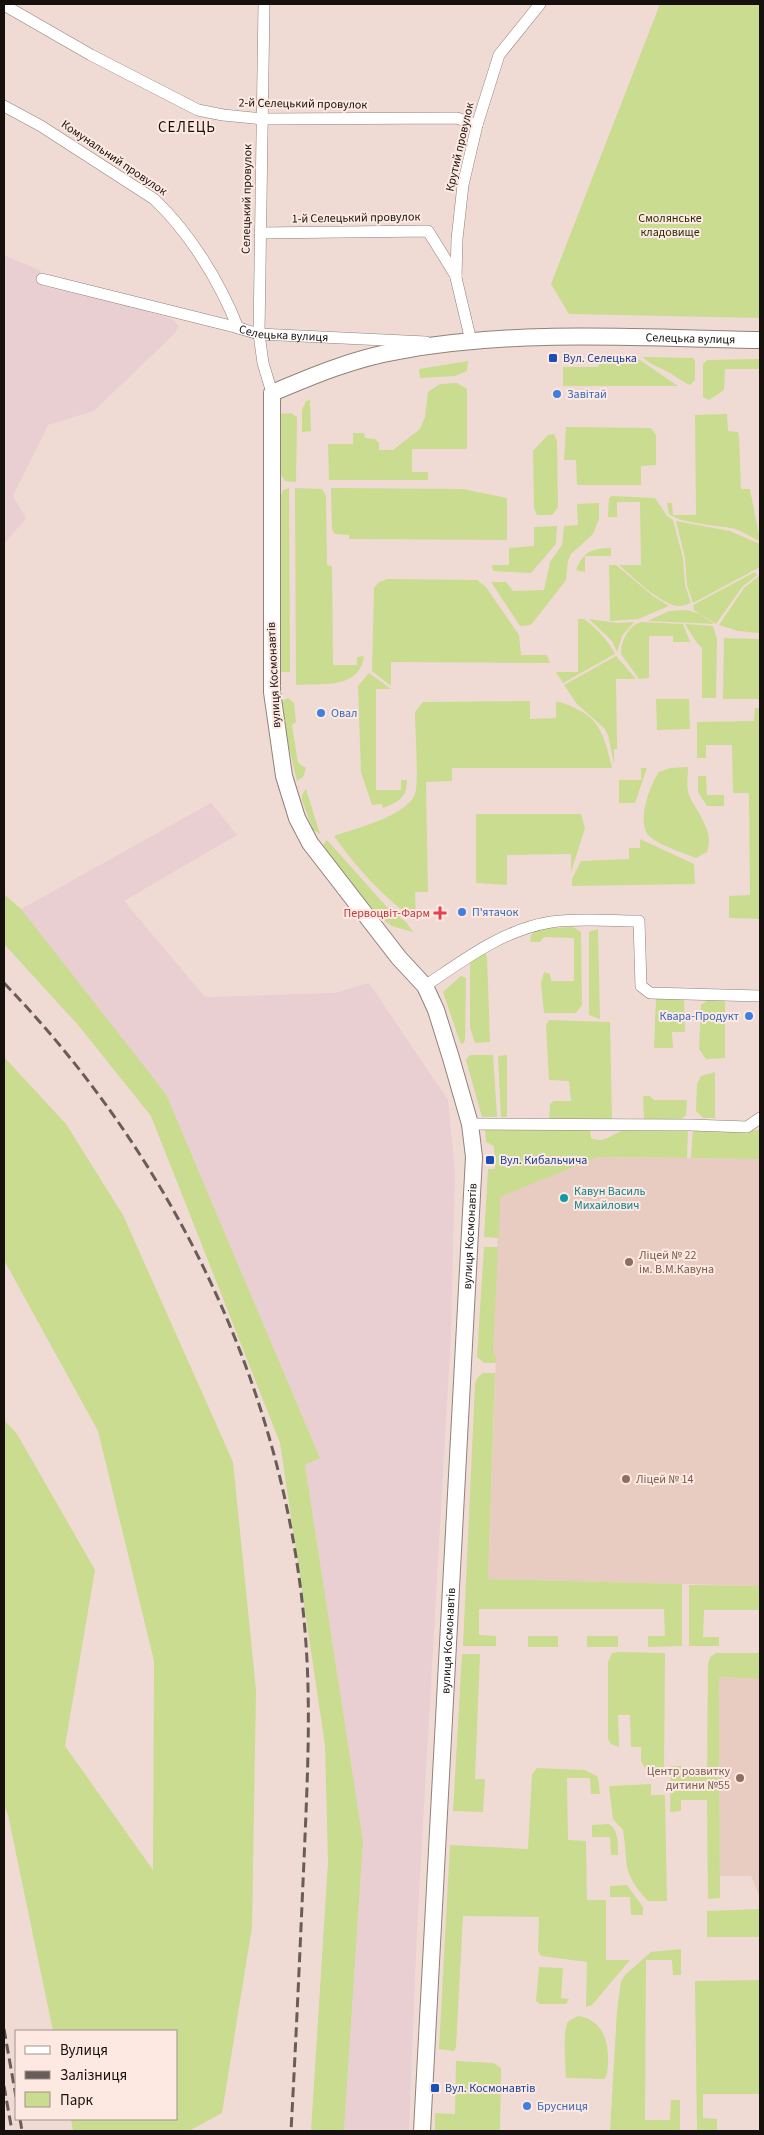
<svg xmlns="http://www.w3.org/2000/svg" width="764" height="2135" font-family="'Source Sans 3',sans-serif">
<style>
.built{fill:#e8ccc2}
.industrial{fill:#e9cfd2}
.green{fill:#c9dc8f}
.lines{fill:none;stroke-linecap:round;stroke-linejoin:round}
.street-casing{stroke:#928079;stroke-width:12}
.secondary-casing{stroke:#928079;stroke-width:18}
.street{stroke:#fff;stroke-width:11}
.secondary{stroke:#fff;stroke-width:16}
.rail{stroke:#695d59;stroke-width:3;stroke-dasharray:10 5;stroke-linecap:butt}
.transit-dot{fill:#1a4fb4;stroke:#fde9e1;stroke-width:2}
.shop-dot{fill:#3f7fe0;stroke:#fde9e1;stroke-width:2}
.health-dot{fill:#e0444e;stroke:#fde9e1;stroke-width:2}
.culture-dot{fill:#0f9aa8;stroke:#fde9e1;stroke-width:2}
.education-dot{fill:#8d6e63;stroke:#fde9e1;stroke-width:2}
.labels{text-anchor:middle;dominant-baseline:central;stroke-width:4;stroke-linejoin:round;paint-order:stroke}
.street-label{font-size:12px;fill:#17110e;stroke:#fde9e1}
.park-label{font-size:12px;fill:#283009;stroke:#fde9e1}
.transit-label{font-size:12px;fill:#164399;stroke:#fde9e1;text-anchor:start}
.shop-label{font-size:12px;fill:#366cbe;stroke:#fde9e1;text-anchor:start}
.health-label{font-size:12px;fill:#be3a42;stroke:#fde9e1;text-anchor:end}
.culture-label{font-size:12px;fill:#0d838f;stroke:#fde9e1;text-anchor:start}
.education-label{font-size:12px;fill:#785e54;stroke:#fde9e1;text-anchor:start}
.quarter-label{font-size:15px;letter-spacing:1px;fill:#17110e;stroke:#fde9e1}
</style>
<rect width="100%" height="100%" fill="#f0dbd4"/>
<g class="built">
<path d="M598,1157L760,1159V1586L488,1579L495,1379L496,1357L493,1353L499,1197Z"/>
<path d="M719,1677L760,1679V1898L751,1876H720Z"/>
</g>
<g class="industrial">
<path d="M4,255L41,271L42,286L134,307L172,319L179,326L175,333L94,411L48,425L13,496L26,518L4,544Z"/>
<path d="M211,803L237,835L124,901L205,997L334,993L369,983L448,1100L455,1172L451,1333L417,1931L409,2131H344L363,1841L305,1465L320,1458L166,1094L45,942L21,909Z"/>
</g>
<g class="green">
<path d="M660,4H760V318L569,314L551,284Z"/>
<path d="M603,356H634L678,386H563V367H598Z"/>
<path d="M643,357L693,358L695,361V380L690,385C682,382 676,376 668,372C658,366 651,366 643,357Z"/>
<path d="M760,359V369H725L724,390L709,400L703,397V364L707,360Z"/>
<path d="M468,361L467,371L455,376L420,378L419,369Z"/>
<path d="M457,383L467,389V449H412V472H428V480H329L328,444H353V433H364L365,438L375,439L379,443V450H393L420,429L425,417L428,392L440,384Z"/>
<path d="M310,400L311,431L302,432V410L306,401Z"/>
<path d="M291,413L297,417V421L296,482L285,481L280,473V421L281,414Z"/>
<path d="M727,414L728,431L738,432L739,436L741,489H750L760,541C752,538 743,531 735,529C719,525 681,524 669,514L667,503H672L673,515H696L695,415Z"/>
<path d="M566,427L651,428L656,435V465L641,466V485H577L576,460H564Z"/>
<path d="M554,434L557,441L558,507L552,515H537L534,508L533,451L548,435Z"/>
<path d="M289,488L290,672H280V498L283,490Z"/>
<path d="M295,488L322,489L326,496L327,565L332,566L333,665H357V657L364,656C359,690 322,683 296,685Z"/>
<path d="M331,488L463,489L507,498V540L349,539V535L335,534L332,530Z"/>
<path d="M612,496L655,498L667,516L673,520L683,558L685,585L691,603C687,604 683,606 679,606C662,606 632,576 619,565H641L640,502H617V517H608L609,498Z"/>
<path d="M599,503V519L593,534L571,554L568,561L566,580L531,625L520,626L491,582H506L513,591L544,590L550,562L562,545L564,526L578,525L577,504Z"/>
<path d="M676,521L730,531L760,544V567L693,603L687,585L685,558Z"/>
<path d="M557,526L556,544L531,573L493,571L492,565H509V548L534,546V527Z"/>
<path d="M611,548V556H585V572L576,570C583,552 592,548 611,548Z"/>
<path d="M609,565H616L653,596L669,606L638,619L610,621Z"/>
<path d="M755,572L757,575L742,587L716,624L694,610L693,605Z"/>
<path d="M760,575V633L738,631L719,625L744,588Z"/>
<path d="M388,579L477,580L486,587L519,635L521,655H547L550,663L391,662V686L372,671L374,588L379,582Z"/>
<path d="M687,610L700,614L714,624L648,621L669,611Z"/>
<path d="M578,619H584C597,629 607,639 615,654L563,683L556,672H578Z"/>
<path d="M589,619L617,623L634,622L622,636L617,652L612,641Z"/>
<path d="M641,622L683,624L690,642H673V636H649V678L639,679L621,654C621,641 628,626 641,622Z"/>
<path d="M685,624L713,626L717,639L716,698H702V648L697,643Z"/>
<path d="M724,638L760,639V699H723Z"/>
<path d="M616,656L636,679H616L617,749H614V764L608,735L604,728L577,704L564,685Z"/>
<path d="M369,673L391,689H376V790H401V780H407C407,798 398,802 383,808L382,804L372,805L361,772L358,686Z"/>
<path d="M288,698L294,703L296,722L292,725L298,763L306,768L303,777L297,781L287,739L282,701Z"/>
<path d="M656,699H689L690,729L657,730Z"/>
<path d="M530,701V719L556,718V701C598,713 603,729 612,768H452V781L426,782L428,892H415L416,918L414,920C383,896 356,868 334,836C354,829 407,816 415,794C419,782 415,729 415,712L423,702Z"/>
<path d="M755,708H760V919L729,918V896L750,895L749,793H733L732,745H706V758H697V722L754,721Z"/>
<path d="M688,767C688,775 686,787 689,795C697,813 715,831 707,852L696,858C684,853 658,845 649,836C636,822 650,785 659,772L670,768Z"/>
<path d="M641,768H647L635,803H619V780H641Z"/>
<path d="M698,776H706L707,795H724V806H707L698,792Z"/>
<path d="M306,789L320,834L313,830L302,800V795Z"/>
<path d="M476,814H581L585,828L571,872V854L507,855V885L476,883Z"/>
<path d="M640,839L694,864L695,884L572,886V879L581,861L629,859V848H640Z"/>
<path d="M327,840L385,905L406,922L413,932L392,926L379,917L322,846Z"/>
<path d="M4,894L21,909L166,1094L320,1458L305,1465L363,1841L344,2131H311L328,1862L325,1745L280,1443L151,1116L78,1025L4,944Z"/>
<path d="M573,927L581,932L582,1005L576,1013H544L541,983L544,972L550,974L551,981H574V938L544,937L540,942H530L531,935L537,929Z"/>
<path d="M598,929L600,1019L589,1015V932Z"/>
<path d="M484,952L487,956L490,1042L475,1043L470,1028V966L471,961Z"/>
<path d="M461,976L466,978L465,1040L463,1044L460,1042L443,992Z"/>
<path d="M656,998H683L684,1000L685,1032H672L673,1048H654Z"/>
<path d="M725,1000V1058L706,1059L699,1049L701,1005L707,1001Z"/>
<path d="M549,1020L610,1022L612,1121H549L550,1104L554,1101H571L569,1081L549,1080L546,1025Z"/>
<path d="M470,1055H493L497,1117H482L466,1060Z"/>
<path d="M507,1055V1117H501L498,1056Z"/>
<path d="M4,1057L66,1124L123,1215L233,1462L256,1690L252,1927L222,2113L189,2131H73L71,2119H176V2031H53L8,1815L4,1805V1420L17,1434L95,1570L65,1746L153,1870L154,1661L98,1431L4,1260Z"/>
<path d="M715,1072V1118H703L696,1111L697,1084L701,1076Z"/>
<path d="M643,1096H650L654,1100H687L686,1115L679,1121H644Z"/>
<path d="M485,1127L590,1128L591,1138C606,1145 614,1131 628,1129C647,1126 668,1128 688,1128L687,1158L598,1157L500,1197L499,1238L484,1237L488,1169H495L494,1146L486,1142Z"/>
<path d="M693,1128L703,1130H759V1159L691,1158Z"/>
<path d="M484,1247H498L493,1353L496,1357V1363H484L477,1357Z"/>
<path d="M483,1373H495L488,1579L682,1584V1646L648,1647V1636H665L664,1609H479V1635L496,1636V1646H463L475,1384L477,1378Z"/>
<path d="M689,1585L760,1586V1610H704L703,1637H719V1646H689Z"/>
<rect x="528" y="1636" width="30" height="11"/>
<rect x="587" y="1636" width="31" height="11"/>
<path d="M619,1652L665,1653L664,1775H649L641,1761V1747H631L630,1715H618L619,1747L611,1744L608,1739V1662L612,1653Z"/>
<path d="M716,1653H760V1679L719,1677L720,1898L708,1899L707,1800H681V1811L670,1812L671,1766H681V1775H707L708,1664L710,1657Z"/>
<path d="M462,1654H480L475,1779H485L483,1812L453,1811Z"/>
<path d="M537,1768L585,1770L598,1777L600,1794H591L590,1778H567L568,1840L586,1841L587,1900H606V1960H630L592,2005L586,2007L587,1962L541,1956L538,1951L539,1917L463,1916L456,2047L454,2051L439,2049L450,1845L528,1849L532,1774Z"/>
<path d="M651,1784V1795H665L667,1901H648C620,1870 629,1866 623,1830L613,1819L609,1786Z"/>
<path d="M609,1824C619,1831 618,1844 618,1855H611L610,1837H592V1825Z"/>
<path d="M627,1885L643,1907V1915H631L630,1897H610V1886Z"/>
<path d="M760,1909V1937H707V1911Z"/>
<path d="M681,1949V1975H673L672,1960H646L645,2120H670L671,2100H680V2131H610L617,2011L621,1981L626,1974L651,1952Z"/>
<path d="M539,1967L563,1968L561,1998L569,1999L566,2004H540L536,2001Z"/>
<path d="M760,1980V2094H703V2118L717,2119V2130H697L695,1981Z"/>
<path d="M579,2016C604,2021 609,2043 608,2065C607,2071 608,2075 604,2079L566,2078C566,2068 562,2030 568,2022C571,2019 576,2017 579,2016Z"/>
<path d="M456,2061L493,2063L501,2068L500,2131H435V2113L455,2114Z"/>
</g>
<g class="lines">
<defs>
<g id="street">
<path d="M264,4L259,334L263,363L272,393"/>
<path d="M4,5L91,55L198,110L223,115L263,119L457,118L477,125"/>
<path id="s1" d="M4,106L41,126L154,199C190,233 220,282 238,328L259,334L426,342"/>
<path d="M260,233L428,231L456,276"/>
<path d="M42,279L243,329"/>
<path d="M464,342L471,341L456,278L457,239L463,185L477,125L499,55L540,4"/>
<path d="M425,986C464,960 502,930 551,922C579,918 611,921 639,921L641,986L650,993L760,996"/>
<path d="M470,1124L691,1125L747,1127L760,1118"/>
</g>
<g id="secondary">
<path id="s2" d="M422,2131L474,1157L470,1124L451,1058L436,1010L425,986L399,958L310,843L297,818L284,776L272,692V393C312,376 355,358 398,351C517,329 640,338 760,340"/>
</g>
</defs>
<use href="#street" class="street-casing"/>
<use href="#secondary" class="secondary-casing"/>
<use href="#street" class="street"/>
<use href="#secondary" class="secondary"/>
<g class="rail">
<path d="M4,983C175,1160 289,1396 306,1644C311,1715 307,1788 304,1860C300,1950 296,2041 291,2131"/>
<path d="M4,2029L16,2097"/>
<path d="M4,2086L12,2131"/>
<path d="M20,2119L22,2131"/>
</g>
</g>
<g class="transit-dot">
<rect x="548" y="353" width="10" height="10" rx="2.5"/>
<rect x="485" y="1155" width="10" height="10" rx="2.5"/>
<rect x="430" y="2083" width="10" height="10" rx="2.5"/>
</g>
<g class="shop-dot">
<circle cx="557" cy="394" r="5"/>
<circle cx="321" cy="713" r="5"/>
<circle cx="462" cy="912" r="5"/>
<circle cx="749" cy="1016" r="5"/>
<circle cx="527" cy="2106" r="5"/>
</g>
<path class="health-dot" d="M437.5 905.5h5v5h5v5h-5v5h-5v-5h-5v-5h5z"/>
<circle class="culture-dot" cx="564" cy="1198" r="5"/>
<g class="education-dot">
<circle cx="629" cy="1262" r="5"/>
<circle cx="626" cy="1479" r="5"/>
<circle cx="740" cy="1778" r="5"/>
</g>
<g class="labels">
<g class="street-label">
<text transform="translate(303 104) rotate(1)">2-й Селецький провулок</text>
<text transform="translate(460 147) rotate(-77)">Крутий провулок</text>
<text transform="translate(114 158) rotate(34)">Комунальний провулок</text>
<text transform="translate(247 199) rotate(-89)">Селецький провулок</text>
<text transform="translate(356 218) rotate(-1)">1-й Селецький провулок</text>
<text stroke="none"><textPath href="#s1" startOffset="378">Селецька вулиця</textPath></text>
<text stroke="none"><textPath href="#s2" startOffset="2220">Селецька вулиця</textPath></text>
<text transform="translate(274 675) rotate(-93)">вулиця Космонавтів</text>
<text stroke="none"><textPath href="#s2" startOffset="896">вулиця Космонавтів</textPath></text>
<text stroke="none"><textPath href="#s2" startOffset="491">вулиця Космонавтів</textPath></text>
</g>
<g class="park-label">
<text x="670" y="218">Смолянське<tspan x="670" dy="14">кладовище</tspan></text>
</g>
<g class="transit-label">
<text x="563" y="358">Вул. Селецька</text>
<text x="500" y="1160">Вул. Кибальчича</text>
<text x="445" y="2088">Вул. Космонавтів</text>
</g>
<g class="shop-label">
<text x="567" y="394">Завітай</text>
<text x="331" y="713">Овал</text>
<text x="472" y="912">П'ятачок</text>
<text x="739" y="1016" text-anchor="end">Квара-Продукт</text>
<text x="537" y="2106">Брусниця</text>
</g>
<g class="health-label">
<text x="430" y="913">Первоцвіт-Фарм</text>
</g>
<g class="culture-label">
<text x="574" y="1191">Кавун Василь<tspan x="574" dy="14">Михайлович</tspan></text>
</g>
<g class="education-label">
<text x="639" y="1255">Ліцей № 22<tspan x="639" dy="14">ім. В.М.Кавуна</tspan></text>
<text x="636" y="1479">Ліцей № 14</text>
<text x="730" y="1771" text-anchor="end">Центр розвитку<tspan x="730" dy="14">дитини №55</tspan></text>
</g>
<g class="quarter-label">
<text x="187" y="127">СЕЛЕЦЬ</text>
</g>
</g>
<rect width="764" height="2135" fill="none" stroke="#17110e" stroke-width="10"/>
<rect x="15" y="2030" width="162" height="90" fill="#fde9e1" stroke="#a1938d"/>
<rect x="25" y="2046" width="25" height="8" fill="#ffffff" stroke="#a1938d"/>
<text x="60" y="2055" font-size="15" fill="#17110e">Вулиця</text>
<rect x="25" y="2071" width="25" height="8" fill="#695d59" stroke="#a1938d"/>
<text x="60" y="2080" font-size="15" fill="#17110e">Залізниця</text>
<rect x="25" y="2092" width="25" height="15" fill="#c9dc8f" stroke="#a1938d"/>
<text x="60" y="2105" font-size="15" fill="#17110e">Парк</text>
</svg>
